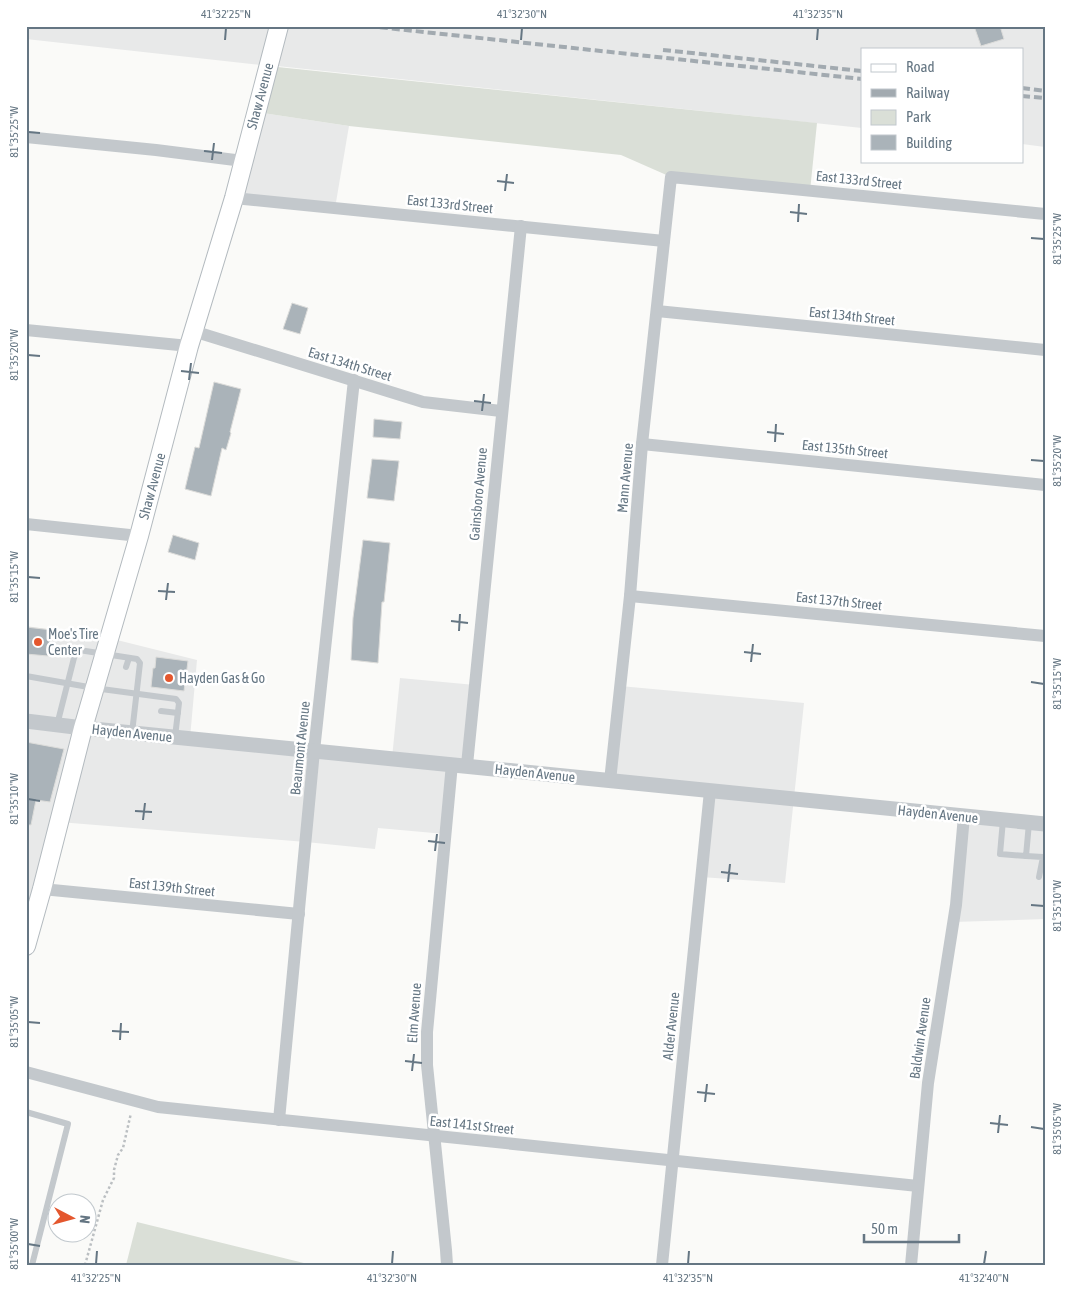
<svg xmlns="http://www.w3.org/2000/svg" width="1071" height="1291" font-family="'Asap Condensed',sans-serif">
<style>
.built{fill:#e8e9e9}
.green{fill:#dadfd7}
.building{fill:#aab3b9;stroke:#dcdcda}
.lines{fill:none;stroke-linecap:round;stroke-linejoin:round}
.secondary-casing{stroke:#b3babf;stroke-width:20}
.path{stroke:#bbbfc2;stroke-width:2.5;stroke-dasharray:2.5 2.5;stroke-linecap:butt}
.service{stroke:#c3c8cc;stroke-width:6}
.minor{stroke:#c3c8cc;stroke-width:12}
.tertiary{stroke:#c3c8cc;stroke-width:15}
.secondary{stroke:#fff;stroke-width:18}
.rail{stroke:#a2aab0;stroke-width:4;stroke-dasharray:8 4;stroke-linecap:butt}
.ticks{fill:none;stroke:#657683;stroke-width:2}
.poi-dot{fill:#e4572e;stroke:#fff;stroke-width:2}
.labels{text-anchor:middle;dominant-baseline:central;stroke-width:5;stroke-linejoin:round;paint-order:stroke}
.street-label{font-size:14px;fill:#657683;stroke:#fff}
.poi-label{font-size:14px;fill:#657683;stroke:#fff;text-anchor:start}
.neatline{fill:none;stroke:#657683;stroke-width:2}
.ticks-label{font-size:12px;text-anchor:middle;fill:#657683}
</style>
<rect width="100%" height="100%" fill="#fafaf8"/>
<g class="built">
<path d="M26,26H271L261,65L26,39Z"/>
<path d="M288,26H1045V147L1022,144V49H862V128L277,66Z"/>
<path d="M256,112L349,126L335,208L234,198Z"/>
<path d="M26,626L109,638L197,660L190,738L392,758L400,678L475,685L467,765L452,764L445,834L378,828L375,849L306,842L59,822L38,904L26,901Z"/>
<path d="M620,686L804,703L785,883L701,877L710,791L610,781Z"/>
<path d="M964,816L1045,824V919L953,922Z"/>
</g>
<g class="green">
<path d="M268,66L817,123L810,191L671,177L621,155L349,126L256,112Z"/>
<path d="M137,1222L312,1265H126Z"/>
</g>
<g class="building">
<path d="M974,26H1000L1004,39L981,46Z"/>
<path d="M292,303L308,308L300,334L283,329Z"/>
<path d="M214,382L241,389L230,432L231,433L226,450L222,448L211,496L185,489L195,447L199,448Z"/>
<path d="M374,419L402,422L400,439L373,437Z"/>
<path d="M372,459L399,461L394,501L367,498Z"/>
<path d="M173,535L199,543L195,560L168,552Z"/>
<path d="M363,540L390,543L384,602H382L378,663L351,660L353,618Z"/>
<path d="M26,627L52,630L48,656L26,654Z"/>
<path d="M156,657L188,661L184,691L151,687L153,668H155Z"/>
<path d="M26,742L64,749L50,802L36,800L31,825H26Z"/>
</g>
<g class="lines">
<defs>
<path id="secondary" d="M26,946L42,889L83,728L139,536L189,346L234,198L279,26"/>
</defs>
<use href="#secondary" class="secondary-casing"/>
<path class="path" d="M85,1265L103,1200L114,1178V1170L118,1155L123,1148L131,1113"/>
<g class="service">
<path d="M126,667L129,658"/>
<path d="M26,676L94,688L176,699L179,703L175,737"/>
<path d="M161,711L178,713"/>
<path d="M57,725L75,654L79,650L137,659L140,663L132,733"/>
<path d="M1003,820L1000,854L1026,856L1029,823"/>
<path d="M1026,856L1043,857L1039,877"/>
<path d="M26,1112L68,1124L32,1265"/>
</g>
<g class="minor">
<path d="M26,137L156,150L243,161"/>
<path d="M234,198L664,241"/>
<path d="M657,311L1045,350"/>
<path d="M26,330L189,346"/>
<path d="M193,331L423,402L501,411"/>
<path d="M642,444L1045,485"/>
<path d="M26,524L139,536"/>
<path d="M630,596L1045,636"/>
<path d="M467,765L521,226"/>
<path d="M610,781L630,596L642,444L671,177L1045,214"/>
<path d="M42,889L299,914"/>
<path d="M26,1072L158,1107L918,1186"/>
<path d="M279,1120L314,751L354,380"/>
<path d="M447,1265L446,1250L427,1065V1032L452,764"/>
<path d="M662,1265L710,791"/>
<path d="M911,1265L928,1083L956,905L964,816"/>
</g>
<path class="tertiary" d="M26,721L83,728L1045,824"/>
<use href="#secondary" class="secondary"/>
<g class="rail">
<path d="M368,26L862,79"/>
<path d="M663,50L862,71"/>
<path d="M1022,88L1045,91"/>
<path d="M1022,96L1045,98"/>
</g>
</g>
<path class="ticks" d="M225,40L226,28M521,40L522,28M817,40L818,28M28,132L40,133M204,151L222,153M212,160L214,143M497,181L514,183M505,191L507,174M790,212L807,214M798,222L799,204M1031,238L1044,239M28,355L40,356M181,371L199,373M189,380L191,363M474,401L491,403M482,411L484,394M767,432L784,434M775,442L776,424M1031,460L1044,461M28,577L40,578M158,591L175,592M166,600L168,583M451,621L468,623M459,631L460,614M744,652L761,654M751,662L753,644M1031,682L1044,684M28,799L40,801M135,811L152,812M143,820L145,803M428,841L445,843M435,851L437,834M721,872L738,874M728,882L730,864M1031,905L1044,906M28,1022L40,1023M112,1031L129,1032M120,1040L121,1023M405,1061L422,1063M412,1071L414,1054M697,1092L715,1094M705,1102L707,1084M990,1123L1008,1125M1031,1127L1044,1129M998,1133L1000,1115M28,1244L40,1246M96,1264L97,1251M392,1264L393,1251M688,1264L689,1251M984,1264L986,1251"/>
<g class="poi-dot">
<circle cx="38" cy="642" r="5"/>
<circle cx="169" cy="678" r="5"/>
</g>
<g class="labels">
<g class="street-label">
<text transform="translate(260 96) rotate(-75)">Shaw Avenue</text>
<text transform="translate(859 180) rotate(6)">East 133rd Street</text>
<text transform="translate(450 204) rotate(6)">East 133rd Street</text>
<text transform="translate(852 316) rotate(6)">East 134th Street</text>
<text transform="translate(350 364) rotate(17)">East 134th Street</text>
<text transform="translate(845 449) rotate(6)">East 135th Street</text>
<text transform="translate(625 478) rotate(-85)">Mann Avenue</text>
<text transform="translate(152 486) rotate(-75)">Shaw Avenue</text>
<text transform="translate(478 494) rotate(-85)">Gainsboro Avenue</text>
<text transform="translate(839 601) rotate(6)">East 137th Street</text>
<text transform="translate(132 733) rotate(6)">Hayden Avenue</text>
<text transform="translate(300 748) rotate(-84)">Beaumont Avenue</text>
<text transform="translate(535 773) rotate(6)">Hayden Avenue</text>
<text transform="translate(938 814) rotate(6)">Hayden Avenue</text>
<text transform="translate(172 887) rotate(6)">East 139th Street</text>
<text transform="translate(414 1013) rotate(-86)">Elm Avenue</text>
<text transform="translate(671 1026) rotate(-84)">Alder Avenue</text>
<text transform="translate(920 1038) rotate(-82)">Baldwin Avenue</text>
<text transform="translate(472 1125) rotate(6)">East 141st Street</text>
</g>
<g class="poi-label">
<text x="48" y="634">Moe's Tire<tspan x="48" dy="16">Center</tspan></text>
<text x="179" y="678">Hayden Gas &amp; Go</text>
</g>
</g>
<rect width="1071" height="1291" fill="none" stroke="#ffffff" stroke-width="55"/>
<rect x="861" y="48" width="162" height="115" fill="#ffffff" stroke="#c1c8cd"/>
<rect x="871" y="64" width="25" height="8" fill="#ffffff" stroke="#c1c8cd"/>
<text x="906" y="72" font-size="15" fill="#657683">Road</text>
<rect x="871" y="89" width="25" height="8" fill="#a2aab0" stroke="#c1c8cd"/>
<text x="906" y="98" font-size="15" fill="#657683">Railway</text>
<rect x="871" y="110" width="25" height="15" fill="#dadfd7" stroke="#c1c8cd"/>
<text x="906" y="122" font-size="15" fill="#657683">Park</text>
<rect x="871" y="135" width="25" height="15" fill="#aab3b9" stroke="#c1c8cd"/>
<text x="906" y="148" font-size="15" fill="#657683">Building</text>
<g transform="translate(72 1218) rotate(96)"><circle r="24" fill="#ffffff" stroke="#c1c8cd"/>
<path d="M0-4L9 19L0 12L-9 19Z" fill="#e4572e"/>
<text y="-8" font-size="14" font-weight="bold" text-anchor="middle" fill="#657683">N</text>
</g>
<path d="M864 1234v8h95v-8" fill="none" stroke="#657683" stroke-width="2.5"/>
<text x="871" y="1234" font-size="15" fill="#657683" stroke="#ffffff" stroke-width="4" paint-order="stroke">50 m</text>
<rect x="28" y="28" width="1016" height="1236" class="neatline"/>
<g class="ticks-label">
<text x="226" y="18">41°32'25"N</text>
<text x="522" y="18">41°32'30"N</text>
<text x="818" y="18">41°32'35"N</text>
<text transform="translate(14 132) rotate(-90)" y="4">81°35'25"W</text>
<text transform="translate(1057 239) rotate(-90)" y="4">81°35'25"W</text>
<text transform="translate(14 355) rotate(-90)" y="4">81°35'20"W</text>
<text transform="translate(1057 461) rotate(-90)" y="4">81°35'20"W</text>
<text transform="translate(14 577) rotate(-90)" y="4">81°35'15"W</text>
<text transform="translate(1057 684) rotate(-90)" y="4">81°35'15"W</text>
<text transform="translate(14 799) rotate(-90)" y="4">81°35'10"W</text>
<text transform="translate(1057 906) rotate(-90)" y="4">81°35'10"W</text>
<text transform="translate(14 1022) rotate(-90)" y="4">81°35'05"W</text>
<text transform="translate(1057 1129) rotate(-90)" y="4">81°35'05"W</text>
<text transform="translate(14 1244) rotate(-90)" y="4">81°35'00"W</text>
<text x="96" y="1282">41°32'25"N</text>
<text x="392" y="1282">41°32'30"N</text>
<text x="688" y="1282">41°32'35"N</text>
<text x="984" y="1282">41°32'40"N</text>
</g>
</svg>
